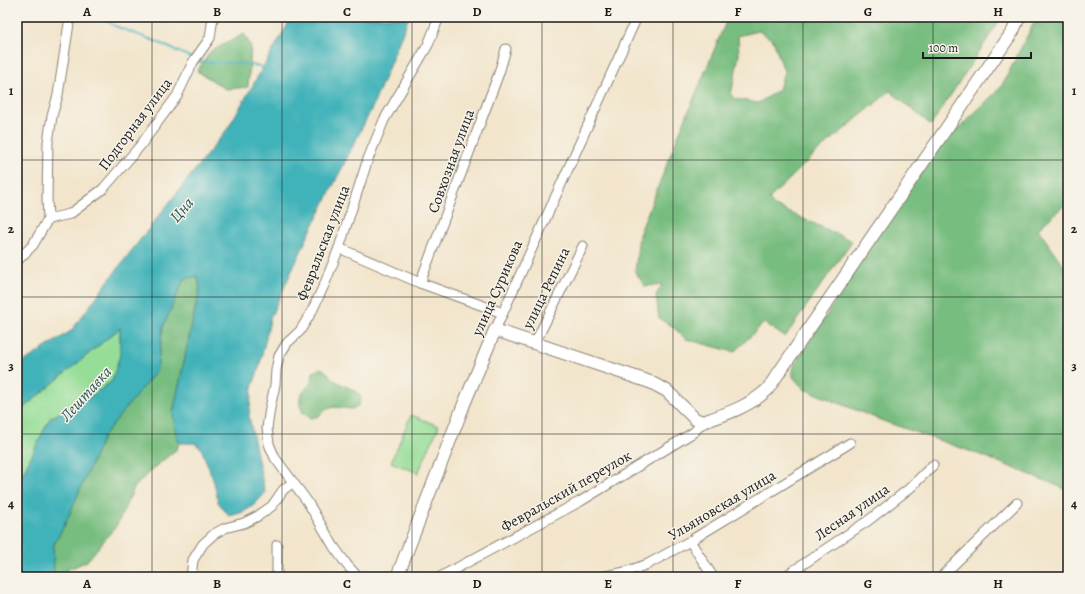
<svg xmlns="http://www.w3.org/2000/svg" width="1085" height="594" font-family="Alegreya,serif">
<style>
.green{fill:#96de98;stroke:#597d5a}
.forest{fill:#78bd80;stroke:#4a6c4e;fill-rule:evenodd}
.water{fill:#41b2b9;stroke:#2e676a}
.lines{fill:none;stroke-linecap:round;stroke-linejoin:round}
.stream{stroke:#41b2b9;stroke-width:2}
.street-casing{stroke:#878074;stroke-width:11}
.secondary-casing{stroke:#878074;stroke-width:14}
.street{stroke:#fff;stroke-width:9}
.secondary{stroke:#fff;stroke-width:12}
.grid{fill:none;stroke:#1c1c1c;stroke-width:1;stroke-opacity:0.55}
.labels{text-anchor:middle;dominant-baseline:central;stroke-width:3;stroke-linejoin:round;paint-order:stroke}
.street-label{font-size:15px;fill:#1c1c1c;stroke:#f7f3e8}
.water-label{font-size:16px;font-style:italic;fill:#2b585b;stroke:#f7f3e8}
.neatline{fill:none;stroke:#1c1c1c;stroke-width:1.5}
.grid-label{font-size:13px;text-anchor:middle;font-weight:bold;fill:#1c1c1c}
</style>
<rect width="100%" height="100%" fill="#f7f3e8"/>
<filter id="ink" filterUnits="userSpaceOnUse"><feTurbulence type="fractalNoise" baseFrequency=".025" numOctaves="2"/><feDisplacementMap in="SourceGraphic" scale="8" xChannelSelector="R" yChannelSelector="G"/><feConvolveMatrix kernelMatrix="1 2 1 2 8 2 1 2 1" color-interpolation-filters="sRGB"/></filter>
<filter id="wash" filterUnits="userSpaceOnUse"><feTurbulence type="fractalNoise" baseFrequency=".012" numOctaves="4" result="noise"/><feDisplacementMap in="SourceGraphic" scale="16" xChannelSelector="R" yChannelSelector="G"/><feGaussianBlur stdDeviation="0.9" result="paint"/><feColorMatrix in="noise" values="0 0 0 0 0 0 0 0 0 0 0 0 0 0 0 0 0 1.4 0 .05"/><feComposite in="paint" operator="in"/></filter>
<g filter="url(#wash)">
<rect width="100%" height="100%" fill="#f2e5cc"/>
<g class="green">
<path d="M120,328V355L112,381L89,398L50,418L17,485V413Z"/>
<path d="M411,415L439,426L418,473L391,462Z"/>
</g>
<g class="forest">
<path d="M728,17H1002L931,125L890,91L817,152L769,199L773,205L852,241L785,337L764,323L734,352L686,339L672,326L659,318L656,295L662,285L645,286L635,272L639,235L676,141ZM759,31L773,40L784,71L779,90L758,103L735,99L731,95L739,55L738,36Z"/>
<path d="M1037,17H1068V202L1038,229L1068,272V490L981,455L883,421L804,389L793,377V367L906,192L939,148L1001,87Z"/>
<path d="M244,34L251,47L248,87L226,89L197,71L211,51Z"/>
<path d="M197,276L200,287L173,413L176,435L179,443L177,449L151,470L134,488L117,525L87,561L54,576L53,547L65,524L104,435L157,370L163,327L183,279Z"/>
<path d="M321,368L328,373L333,380L354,390L361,396L359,405L352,409L334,407L325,410L319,416L310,418L303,413L300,405V396L312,381L313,372Z"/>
</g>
<path class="water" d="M292,17H409L373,106L308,236L271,316L259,368L252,388L249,416L265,493C253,507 248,512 229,516L218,502L214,482L201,448L194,443H179L176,435L173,413L200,287L197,276L184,279L163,327L157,370L104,435L65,524L53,546L54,577H17V485L50,418L89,398L112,381L120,355V328L17,413V366L71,331L121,264L228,128Z"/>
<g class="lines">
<g class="stream">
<path d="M100,17L115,26L155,41L192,58"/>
<path d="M197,61L200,62L239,63L264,67"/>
</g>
</g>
</g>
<g filter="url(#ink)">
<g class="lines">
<defs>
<g id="street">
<path d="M48,219L70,214L103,189L140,146L177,96L193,62L210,38L213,17"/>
<path d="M339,248L420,283L503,313"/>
<path d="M17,261L33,245L48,219L47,198L48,142L52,116L58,95L70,17"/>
<path d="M420,283L499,73L506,49"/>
<path d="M495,330L637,17"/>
<path d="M535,343L583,246"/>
<path d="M690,541L713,577"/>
<path d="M191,577L193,560L203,544L214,534L225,528L244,523L258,516L272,506L283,490L292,483"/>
<path d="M277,577V545"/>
<path d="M358,577L347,565L334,547L307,501L275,458L269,444L267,428L270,408L275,385L276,370L279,356L287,343L300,331L312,311L325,283L339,248L368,159L384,120L428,45L439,17"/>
<path d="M440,577L581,501L694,432L703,422"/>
<path d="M601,577L625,572L648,564L690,541L850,443"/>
<path d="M784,577L869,520L910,488L933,465"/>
<path d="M941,577L1017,503"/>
<path d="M1067,577L1068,576"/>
</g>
<path id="secondary" d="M397,577L464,404L495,330L650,382L667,391L695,419L703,422C726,414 748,407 767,390L1013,31L1019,17"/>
</defs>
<use href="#street" class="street-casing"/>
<use href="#secondary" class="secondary-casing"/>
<use href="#street" class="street"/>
<use href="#secondary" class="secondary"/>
</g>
</g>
<path class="grid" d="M152,17V577M282,17V577M412,17V577M542,17V577M673,17V577M803,17V577M933,17V577M17,160H1068M17,297H1068M17,434H1068"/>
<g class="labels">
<g class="street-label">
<text transform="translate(135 124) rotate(-53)">Подгорная улица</text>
<text transform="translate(451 161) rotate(-70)">Совхозная улица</text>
<text transform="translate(323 243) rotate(-69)">Февральская улица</text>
<text transform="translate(497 288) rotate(-66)">улица Сурикова</text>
<text transform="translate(546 288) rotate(-64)">улица Репина</text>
<text transform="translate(566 491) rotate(-30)">Февральский переулок</text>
<text transform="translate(722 505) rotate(-31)">Ульяновская улица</text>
<text transform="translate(852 512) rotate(-35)">Лесная улица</text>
</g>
<g class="water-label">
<text transform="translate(182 210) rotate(-49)">Цна</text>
<text transform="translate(86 394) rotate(-48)">Лештавка</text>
</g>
</g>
<rect width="1085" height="594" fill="none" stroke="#f7f3e8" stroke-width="44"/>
<path d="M923 52v6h108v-6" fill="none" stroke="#1c1c1c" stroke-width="2"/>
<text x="929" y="52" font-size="12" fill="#1c1c1c" stroke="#f7f3e8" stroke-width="3" paint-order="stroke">100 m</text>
<rect x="22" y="22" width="1041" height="550" class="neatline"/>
<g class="grid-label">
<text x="87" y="16">A</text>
<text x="217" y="16">B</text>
<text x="347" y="16">C</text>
<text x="477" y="16">D</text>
<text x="608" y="16">E</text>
<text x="738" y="16">F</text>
<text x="868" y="16">G</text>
<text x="998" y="16">H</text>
<text x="11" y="95">1</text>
<text x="1074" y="95">1</text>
<text x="11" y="233">2</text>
<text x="1074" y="233">2</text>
<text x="11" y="370">3</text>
<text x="1074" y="370">3</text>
<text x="11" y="508">4</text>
<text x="1074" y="508">4</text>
<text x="87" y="588">A</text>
<text x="217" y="588">B</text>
<text x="347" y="588">C</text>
<text x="477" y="588">D</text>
<text x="608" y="588">E</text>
<text x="738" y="588">F</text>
<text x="868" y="588">G</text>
<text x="998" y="588">H</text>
</g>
</svg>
